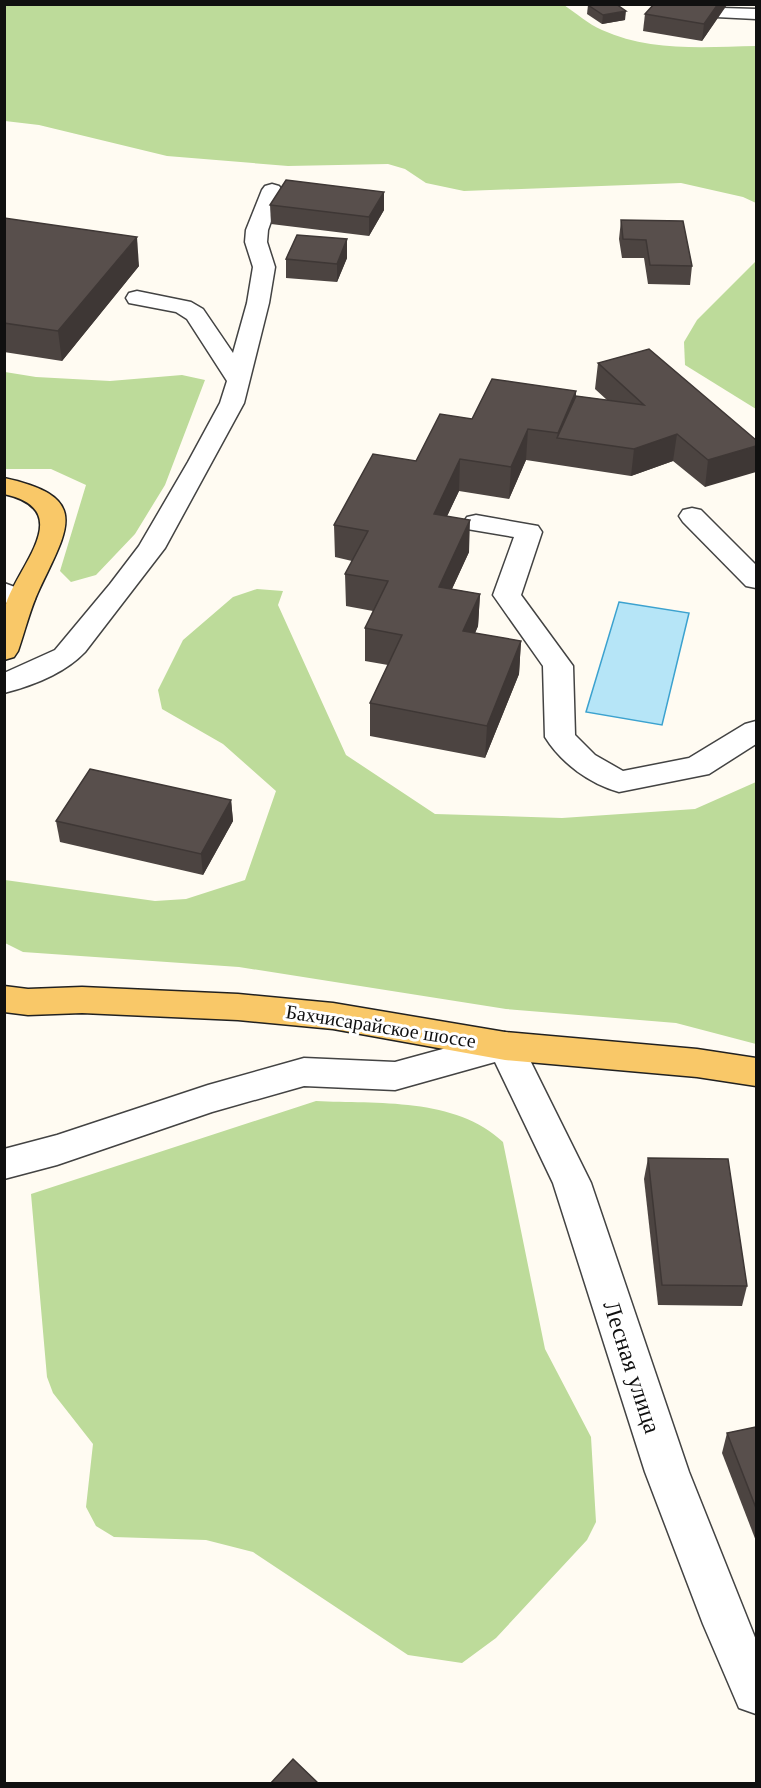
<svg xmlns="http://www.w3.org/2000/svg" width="761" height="1788" font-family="'Times New Roman',serif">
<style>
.forest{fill:#bddb9a}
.water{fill:#b6e5f7;stroke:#3ca2cf;stroke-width:1.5}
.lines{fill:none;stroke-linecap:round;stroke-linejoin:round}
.minor-casing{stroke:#434343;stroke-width:3}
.major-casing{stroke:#212121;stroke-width:3}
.minor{fill:#fff;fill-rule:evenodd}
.major{fill:#f9c868;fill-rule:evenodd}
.wall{fill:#4c4441}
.shaded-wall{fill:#3e3735}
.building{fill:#584f4c;stroke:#3e3735;stroke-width:1.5}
.labels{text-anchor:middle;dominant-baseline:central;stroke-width:6;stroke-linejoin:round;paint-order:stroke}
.street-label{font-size:20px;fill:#101010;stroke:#fff}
.near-street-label{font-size:24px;fill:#101010;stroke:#fff}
</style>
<rect width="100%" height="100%" fill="#fffbf2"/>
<g class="forest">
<path d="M5,4L564,5C576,13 588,24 602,30C650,52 705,47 756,46V203L743,197L681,183L464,191L426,183L405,169L388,164L288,166L167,156L39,125L5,121Z"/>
<path d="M756,261V409L685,365L684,342L697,320Z"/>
<path d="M5,372L36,377L110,381L182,375L205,380L165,485L135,534L96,575L71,582L60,571L86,485L51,469H5Z"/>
<path d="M257,589L283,591L278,605L346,755L435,814L562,818L695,809L756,782V1044L676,1023L506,1009L239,967L23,952L5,943V880L155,901L186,899L245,880L276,791L223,744L162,709L158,690L183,640L233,597Z"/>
<path d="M316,1101C376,1104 456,1097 503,1142L545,1349L591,1437L596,1522L587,1540L496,1638L462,1663L408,1655L253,1552L206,1540L114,1537L96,1526L86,1507L93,1444L53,1393L47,1377L31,1194Z"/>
</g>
<path class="water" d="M619,602L689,613L662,725L586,712Z"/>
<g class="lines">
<defs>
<g id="minor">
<path d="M722,8L756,9V19L716,17L713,13L716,9Z"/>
<path d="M272,184L279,186L282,190L268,230L267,242L275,267L269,303L244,403L165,548L85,652C65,673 32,686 4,693V673L55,650L110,584L139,546L188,462L220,403L227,381L187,319L176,312L129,303L126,298L129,293L137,291L191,302L203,309L233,353L247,303L253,267L245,242L246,230L262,190L265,186Z"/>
<path d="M692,508L701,510L756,565V588L746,586L683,522L679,516L683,510Z"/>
<path d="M476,515L538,526L542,532L521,595L573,666L575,735L595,755L623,771L689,758L745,724L756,721V744L709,774L619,792C590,784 561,763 545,737L543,666L493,595L514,537L467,529L463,523L467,517Z"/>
<path d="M4,583L31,593L35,599L31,605L21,607L4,602Z"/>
<path d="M505,1032L518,1036L591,1183L689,1472L756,1640V1714L739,1708L703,1624L645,1472L553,1183L495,1062L395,1090L304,1086L212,1112L57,1165L4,1179V1149L57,1135L208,1085L304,1058L395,1062Z"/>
</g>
<g id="major">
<path d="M4,478C92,497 68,528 39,590C30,609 25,631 18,651L14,657L4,660C4,643 0,620 6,604C19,564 77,510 4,494Z"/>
<path d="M4,986L28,989L82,987L238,994L333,1003L505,1032L697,1049L756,1058V1086L697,1077L505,1060L333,1029L238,1020L82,1013L28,1015L4,1012Z"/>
</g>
</defs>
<use href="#minor" class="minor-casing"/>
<use href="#major" class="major-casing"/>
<use href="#minor" class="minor"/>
<use href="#major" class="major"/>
</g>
<g class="wall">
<path d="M588,5L625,20L602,24L587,14Z"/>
<path d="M671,5H727L702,41L643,31L645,14Z"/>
<path d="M270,205L384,210L369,236L271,224Z"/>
<path d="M4,218L139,266L62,361L4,352Z"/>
<path d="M621,220L692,266L690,285L648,284L644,258H622L619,239Z"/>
<path d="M347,239V258L337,282L286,278V259Z"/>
<path d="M598,363L756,440L705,487L673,461L631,476L526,460L509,499L459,491L447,516L469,552L452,589L480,594L478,626L475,633L521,641L519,674L485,758L370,736V703L388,665L365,661V628L373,611L346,606L345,574L352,561L335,557L334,525L416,461L472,419L576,391V396L607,400L595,389Z"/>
<path d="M231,800L233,821L203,875L60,842L56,821Z"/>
<path d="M648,1158L747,1286L742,1306L658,1305L644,1179Z"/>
<path d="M756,1427V1541L722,1453L727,1433Z"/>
</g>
<g class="shaded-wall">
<path d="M718,4H727L702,41L704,24Z"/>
<path d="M626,11L625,20L602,24L603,15Z"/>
<path d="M384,192V210L369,236V217Z"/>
<path d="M137,237L139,266L62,361L58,331Z"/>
<path d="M347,239V258L337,282V264Z"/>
<path d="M576,391L573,422L557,438L558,433Z"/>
<path d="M528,429L526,460L509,499L511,467Z"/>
<path d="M677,434L673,461L631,476L634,449Z"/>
<path d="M756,446V472L705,487L708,460Z"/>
<path d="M460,459L459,491L433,546L434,514Z"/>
<path d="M470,520L469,552L438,619L439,587Z"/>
<path d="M480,594L478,626L462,664L463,631Z"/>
<path d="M521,641L519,674L485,758L487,726Z"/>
<path d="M231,800L233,821L203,875L201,854Z"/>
</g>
<g class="building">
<path d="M616,4L626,11L603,15L588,5Z"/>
<path d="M654,4L671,5L718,4L704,24L645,14Z"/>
<path d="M286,180L384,192L369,217L270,205Z"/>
<path d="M4,218L137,237L58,331L4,323Z"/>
<path d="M621,220L683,221L692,266L650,265L646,240L623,239Z"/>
<path d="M297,235L347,239L337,264L286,259Z"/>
<path d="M649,349L756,440V446L708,460L677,434L634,449L557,438L576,396L644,405L598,363Z"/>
<path d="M492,379L576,391L558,433L528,429L511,467L460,459L434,514L470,520L439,587L480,594L463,631L521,641L487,726L370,703L402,635L365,628L388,581L345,574L368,531L334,525L373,454L416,461L440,414L472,419Z"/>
<path d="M90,769L231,800L201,854L56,821Z"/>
<path d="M648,1158L728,1159L747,1286L662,1285Z"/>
<path d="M756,1427V1508L727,1433Z"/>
<path d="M293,1759L319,1784H270Z"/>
</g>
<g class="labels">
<g class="street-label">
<text transform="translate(381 1026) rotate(9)">Бахчисарайское шоссе</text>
</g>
<g class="near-street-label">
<text transform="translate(632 1367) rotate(72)">Лесная улица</text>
</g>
</g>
<rect width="761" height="1788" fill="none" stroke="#101010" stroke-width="12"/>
</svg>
